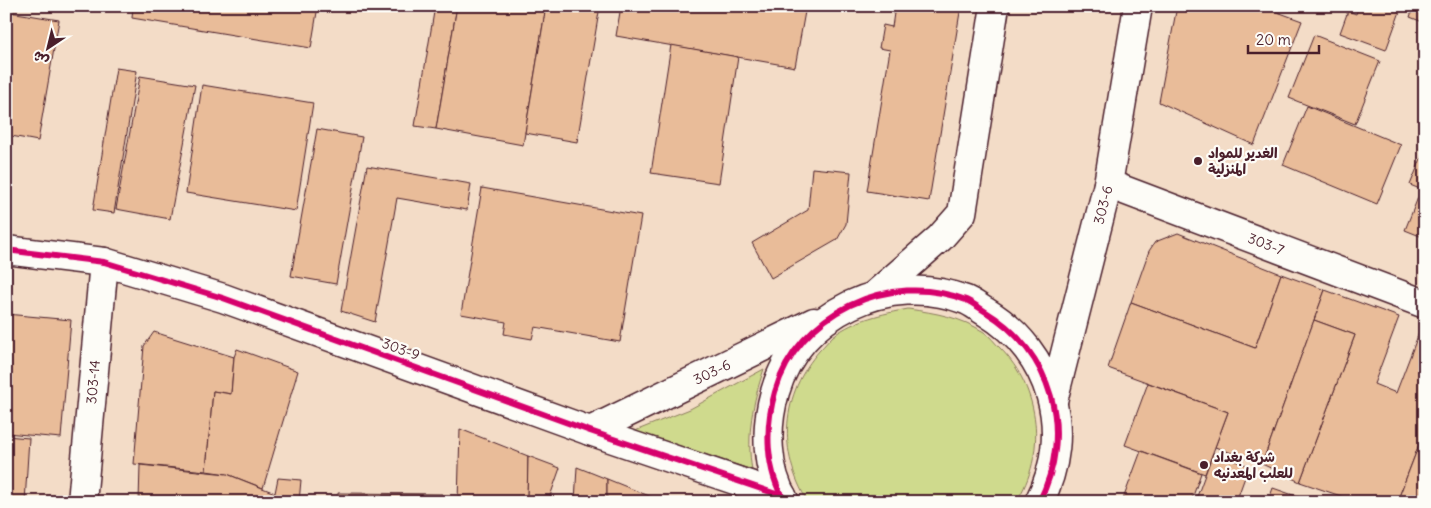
<svg xmlns="http://www.w3.org/2000/svg" width="1431" height="508" font-family="Delius,'Playpen Sans Arabic',sans-serif">
<style>
.built{fill:#f3dcc7}
.green{fill:#cfda8d;stroke:#8c7c5c}
.building{fill:#e9bc99;stroke:#4a1f2b}
.lines{fill:none;stroke-linecap:round;stroke-linejoin:round}
.street-casing{stroke:#4a1f2b;stroke-width:31}
.street{stroke:#fdfcf7;stroke-width:28}
.cycleway-casing{stroke:#fdfcf7;stroke-width:9}
.cycleway{stroke:#d6006c;stroke-width:6}
.poi-dot{fill:#4a1f2b;stroke:#fdfcf7;stroke-width:2}
.labels{text-anchor:middle;dominant-baseline:central;stroke-width:4.5;stroke-linejoin:round;paint-order:stroke}
.poi-label{font-size:14px;font-weight:bold;fill:#4a1f2b;stroke:#fdfcf7;text-anchor:start}
.street-label{font-size:14px;fill:#4a1f2b;stroke:#fdfcf7}
</style>
<rect width="100%" height="100%" fill="#f7e9db"/>
<filter id="ink" filterUnits="userSpaceOnUse"><feTurbulence type="fractalNoise" baseFrequency=".02" numOctaves="2"/><feDisplacementMap in="SourceGraphic" scale="10" xChannelSelector="R" yChannelSelector="G"/><feConvolveMatrix kernelMatrix="1 2 1 2 8 2 1 2 1" color-interpolation-filters="sRGB"/></filter>
<g filter="url(#ink)">
<rect class="built" x="6" y="6" width="1419" height="496"/>
<g class="green">
<path d="M908,309C936,313 960,317 984,332C990,336 995,343 1000,348C1041,389 1047,454 1016,502H808C777,452 781,394 820,350C824,346 829,340 833,336C856,319 882,314 908,309Z"/>
<path d="M764,369C753,401 746,436 752,470L635,431L690,409Z"/>
</g>
<g class="building">
<path d="M133,6H318L311,48L132,18Z"/>
<path d="M435,6H457L436,129L415,126Z"/>
<path d="M457,6H546L523,145L436,129Z"/>
<path d="M546,6H600L577,142L525,133Z"/>
<path d="M621,6H806L795,67L616,36Z"/>
<path d="M895,6H961L929,201L867,191L890,50L879,48L883,25L892,27Z"/>
<path d="M1177,6H1261L1302,21L1254,145L1159,102Z"/>
<path d="M1359,6H1402L1386,50L1340,33L1348,11L1356,14Z"/>
<path d="M1414,6H1425V23L1410,17Z"/>
<path d="M10,12L59,20L38,141L6,135V31Z"/>
<path d="M1314,35L1380,61L1355,124L1289,98Z"/>
<path d="M671,45L738,57L719,183L651,173Z"/>
<path d="M116,68L137,71L114,213L93,210Z"/>
<path d="M140,76L195,85L170,219L116,209Z"/>
<path d="M202,85L313,103L296,211L186,193Z"/>
<path d="M1307,106L1401,145L1377,204L1283,165Z"/>
<path d="M317,129L362,137L336,284L291,276Z"/>
<path d="M1425,149V191L1410,185Z"/>
<path d="M367,166L471,184L467,210L397,198L375,322L341,311Z"/>
<path d="M812,168L851,172L846,224L837,240L771,278L752,243L808,210Z"/>
<path d="M482,188L641,216L620,342L535,327L532,339L504,334L506,322L461,314Z"/>
<path d="M1421,190L1425,191V238L1405,230Z"/>
<path d="M1178,233L1281,274L1255,348L1131,302L1149,251L1155,242Z"/>
<path d="M1281,274L1325,290L1262,464L1215,447L1228,412L1108,368L1131,302L1255,348Z"/>
<path d="M1325,290L1399,317L1374,384L1396,393L1422,325L1425,327V429L1397,502H1358L1300,482L1355,335L1314,320Z"/>
<path d="M6,314L71,320L61,438L6,433Z"/>
<path d="M1314,320L1355,335L1300,482L1262,464Z"/>
<path d="M154,332L234,357L231,394L213,391L206,471L134,464L144,346Z"/>
<path d="M237,349L298,371L263,488L227,474L206,471L213,391L231,394L234,357Z"/>
<path d="M1148,383L1228,412L1205,474L1125,445Z"/>
<path d="M460,429L528,456L527,502H458Z"/>
<path d="M1425,429V502H1397Z"/>
<path d="M6,436L29,438L25,502H6Z"/>
<path d="M1141,451L1201,473L1191,502H1122Z"/>
<path d="M1213,453L1249,466L1236,502H1195Z"/>
<path d="M528,456L560,468L548,502H527Z"/>
<path d="M140,465L227,474L275,493L278,478L301,480L299,502H139Z"/>
<path d="M577,467L607,479V502H575Z"/>
<path d="M607,479L664,502H607Z"/>
<path d="M1273,488L1313,502H1268Z"/>
<path d="M338,493L442,494V502H338Z"/>
</g>
<g class="lines">
<defs>
<g id="street">
<path d="M1108,184L1425,304"/>
<path d="M6,250L104,262L223,298L590,431L782,496"/>
<path d="M876,294L940,238L962,213L995,6"/>
<path d="M1053,401L1108,184L1138,6"/>
<path d="M590,431L814,322"/>
<path d="M82,502L104,262"/>
<path d="M785,502C765,469 765,427 775,392C798,313 889,270 966,300C973,303 979,308 986,312C1052,352 1075,432 1039,502"/>
</g>
</defs>
<use href="#street" class="street-casing"/>
<use href="#street" class="street"/>
<defs>
<g id="cycleway">
<path d="M6,250L104,262L223,298L590,431L782,496"/>
<path d="M785,502C765,469 765,427 775,392C798,313 889,270 966,300C973,303 979,308 986,312C1052,352 1075,432 1039,502"/>
</g>
</defs>
<use href="#cycleway" class="cycleway-casing"/>
<use href="#cycleway" class="cycleway"/>
</g>
</g>
<g class="poi-dot">
<circle cx="1198" cy="161" r="5"/>
<circle cx="1204" cy="465" r="5"/>
</g>
<g class="labels">
<g class="poi-label">
<text x="1208" y="153">الغدير للمواد<tspan x="1208" dy="16">المنزلية</tspan></text>
<text x="1214" y="457">شركة بغداد<tspan x="1214" dy="16">للعلب المعدنيه</tspan></text>
</g>
<g class="street-label">
<text transform="translate(1103 205) rotate(-76)">303-6</text>
<text transform="translate(1266 244) rotate(21)">303-7</text>
<text transform="translate(401 349) rotate(20)">303-9</text>
<text transform="translate(712 372) rotate(-26)">303-6</text>
<text transform="translate(93 382) rotate(-85)">303-14</text>
</g>
</g>
<rect width="1431" height="508" fill="none" stroke="#fdfcf7" stroke-width="25"/>
<rect x="12" y="12" width="1406" height="483" fill="none" stroke="#4a1f2b" stroke-width="2" filter="url(#ink)"/>
<g transform="translate(48 48) rotate(215)" stroke="#fdfcf7" stroke-width="4" paint-order="stroke">
<path d="M0-4L9 19L0 12L-9 19Z" fill="#4a1f2b"/>
<text y="-8" font-size="14" font-weight="bold" text-anchor="middle" fill="#4a1f2b">ش</text>
</g>
<path d="M1248 45v8h71v-8" fill="none" stroke="#4a1f2b" stroke-width="2.5"/>
<text x="1256" y="45" font-size="15" fill="#4a1f2b" stroke="#fdfcf7" stroke-width="4" paint-order="stroke">20 m</text>
</svg>
